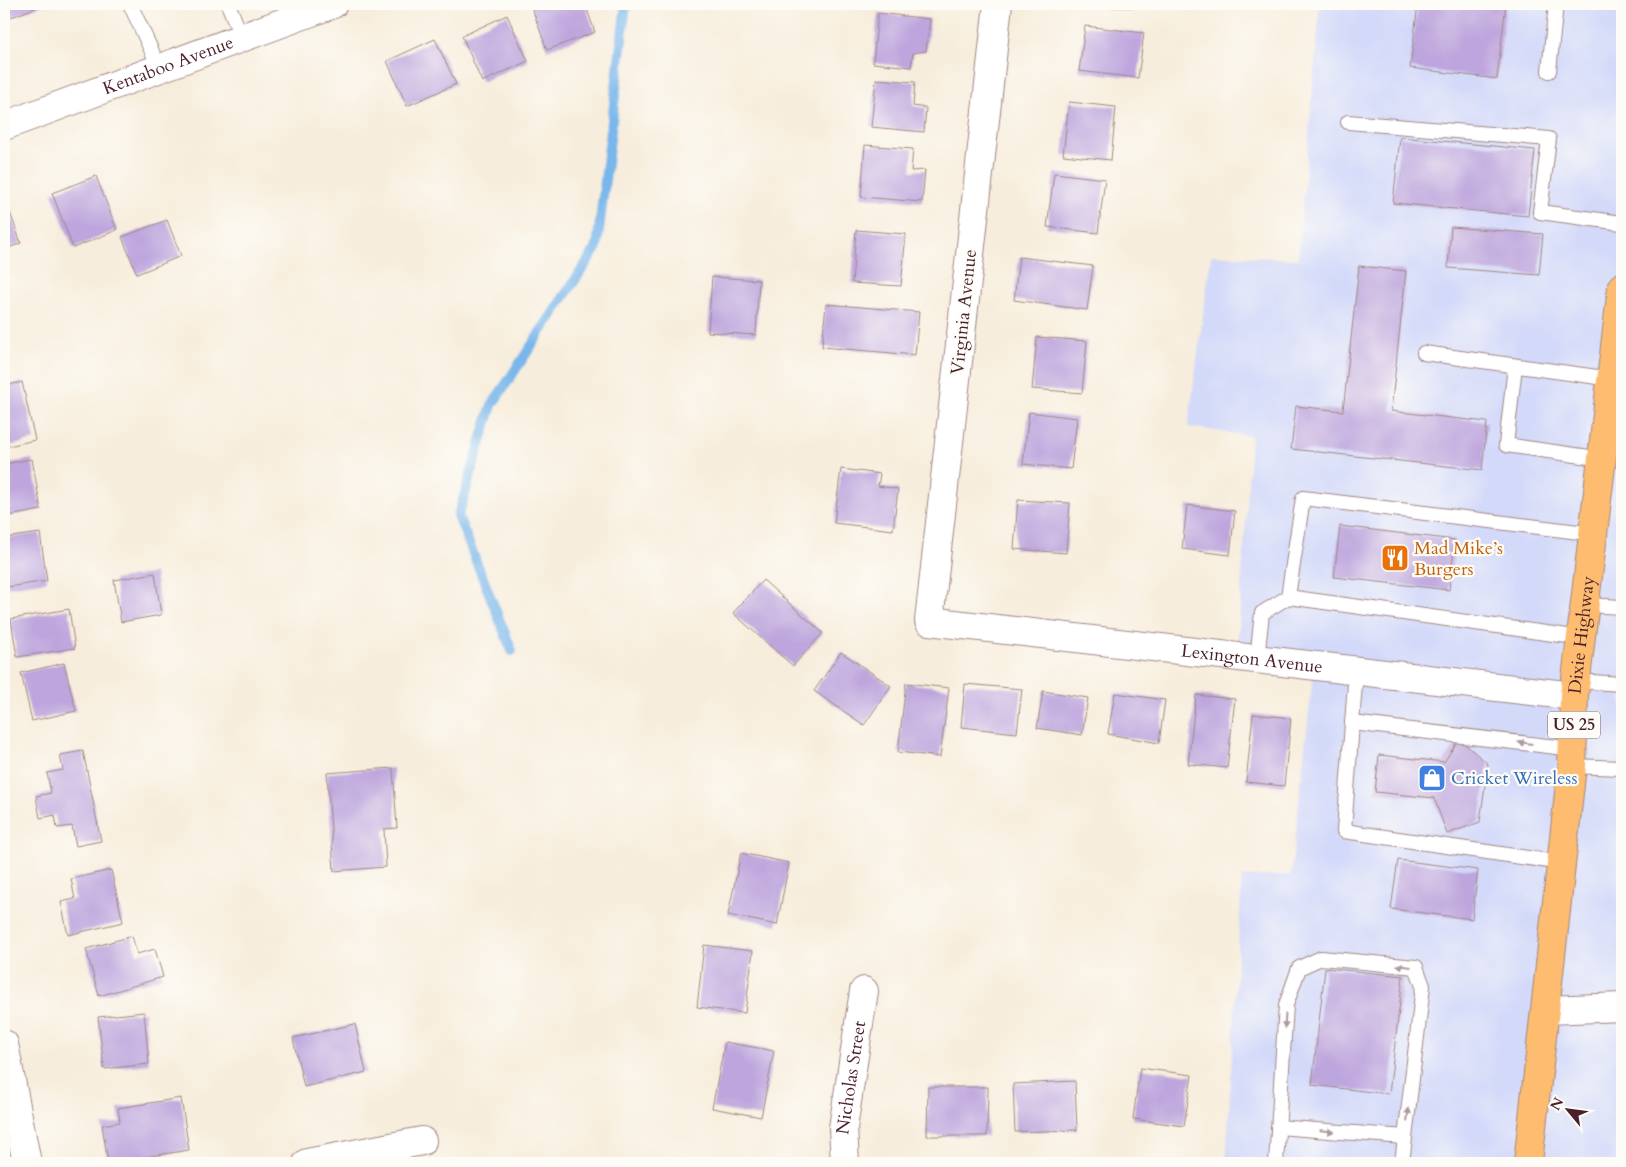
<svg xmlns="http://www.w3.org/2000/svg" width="1626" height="1167" font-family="Cardo,serif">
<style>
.built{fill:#d3d9f9}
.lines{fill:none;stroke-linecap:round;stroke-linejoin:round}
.stream{stroke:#78b6eb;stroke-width:10}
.building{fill:#bda5dd}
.lane-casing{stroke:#a08684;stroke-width:16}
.street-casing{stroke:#a08684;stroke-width:30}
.primary-casing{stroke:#a08684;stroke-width:30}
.lane{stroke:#fff;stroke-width:14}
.street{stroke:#fff;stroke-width:28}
.primary{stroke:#fdbc6f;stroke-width:28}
.oneway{fill:#ae9aa0}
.labels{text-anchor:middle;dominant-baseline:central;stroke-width:4.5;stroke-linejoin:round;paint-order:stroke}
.shield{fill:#fdfcf7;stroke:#806168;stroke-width:1}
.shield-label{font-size:16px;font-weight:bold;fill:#4a1f2b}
.street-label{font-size:18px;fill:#4a1f2b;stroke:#fdfcf7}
.food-label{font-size:18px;fill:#c56008;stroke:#fdfcf7;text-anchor:start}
.shop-label{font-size:18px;fill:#366cbe;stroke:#fdfcf7;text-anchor:start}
</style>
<rect width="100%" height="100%" fill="#fdfcf7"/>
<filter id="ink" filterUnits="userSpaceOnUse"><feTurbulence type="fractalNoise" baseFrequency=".02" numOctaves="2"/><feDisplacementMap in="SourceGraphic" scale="10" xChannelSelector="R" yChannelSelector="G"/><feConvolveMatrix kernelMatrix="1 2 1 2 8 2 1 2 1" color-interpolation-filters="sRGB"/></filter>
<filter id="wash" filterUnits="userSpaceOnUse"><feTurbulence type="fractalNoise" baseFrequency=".0096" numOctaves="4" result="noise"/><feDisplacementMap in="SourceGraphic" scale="20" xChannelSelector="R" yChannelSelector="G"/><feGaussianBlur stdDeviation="1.12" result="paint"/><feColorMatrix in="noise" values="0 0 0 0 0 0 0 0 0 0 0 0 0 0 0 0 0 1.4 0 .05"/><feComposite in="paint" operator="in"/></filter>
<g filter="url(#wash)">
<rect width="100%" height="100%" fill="#f7eddc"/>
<path class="built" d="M1320,4H1622V1163H1226L1242,877L1291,875L1314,666L1237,656L1251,436L1188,427L1211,255L1298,259Z"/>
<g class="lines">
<path class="stream" d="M512,651L458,516L492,405L597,247L626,4"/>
</g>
<g id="blocks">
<g class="building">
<path d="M4,4H45L4,20Z"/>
<path d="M533,4H585L595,32L547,50L531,5Z"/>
<rect x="1088" y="4" width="50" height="3"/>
<path d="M1418,4H1506L1497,79L1410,68Z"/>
<path d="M878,13L930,19L926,51L913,53L911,67L873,63Z"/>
<path d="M507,15L528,61L482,82L462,36Z"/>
<path d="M1085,26L1144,33L1138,78L1079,71Z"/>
<path d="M435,39L456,84L407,106L387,61Z"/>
<path d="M876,79L915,82L913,106L926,108L924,132L871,127Z"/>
<path d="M1069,102L1116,107L1111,160L1063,155Z"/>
<path d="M1400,137L1535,150L1528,216L1393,203Z"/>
<path d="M865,145L913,149L911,171L925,170L922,202L861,197Z"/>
<path d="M1054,173L1105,179L1098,233L1047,227Z"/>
<path d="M96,176L117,230L73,248L52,193Z"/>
<path d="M4,196L21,243L4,250Z"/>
<path d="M167,220L181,256L137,274L122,237Z"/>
<path d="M1451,227L1543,234L1539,275L1448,268Z"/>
<path d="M856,230L906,234L901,286L852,283Z"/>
<path d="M1019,257L1093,266L1087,310L1014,300Z"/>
<path d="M1359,266L1406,271L1391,411L1487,422L1482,470L1291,449L1296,406L1343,411Z"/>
<path d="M712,277L759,280L756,335L708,332Z"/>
<path d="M826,304L919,312L915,355L822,347Z"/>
<path d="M1037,337L1087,341L1082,393L1032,389Z"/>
<path d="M22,382L35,440L4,447V386Z"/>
<path d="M1029,412L1077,418L1071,469L1023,464Z"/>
<path d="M32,459L41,510L4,517V464Z"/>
<path d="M841,469L880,474L878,486L898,489L893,530L834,523Z"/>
<path d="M1018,500L1070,503L1066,553L1014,549Z"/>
<path d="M1187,505L1235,511L1230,555L1182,549Z"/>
<path d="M1340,526L1455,540L1449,590L1334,577Z"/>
<path d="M40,533L47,581L8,587L4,565V538Z"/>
<path d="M155,573L161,615L121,622L114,580Z"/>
<path d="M763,580L823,633L793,666L733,613Z"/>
<path d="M69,609L75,648L17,657L11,619Z"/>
<path d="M841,652L891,686L864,725L814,691Z"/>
<path d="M64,663L76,711L32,721L21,673Z"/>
<path d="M906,683L949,688L940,757L898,752Z"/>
<path d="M965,684L1022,689L1017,733L961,727Z"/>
<path d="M1043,691L1088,698L1082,735L1037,728Z"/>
<path d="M1115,693L1165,700L1159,743L1108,734Z"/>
<path d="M1196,695L1235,699L1227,768L1188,764Z"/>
<path d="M1253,714L1291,718L1284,786L1246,782Z"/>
<path d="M1459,739L1488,764L1480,822L1447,834L1434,798L1375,792L1379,755L1444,762Z"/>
<path d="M83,751L101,841L76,846L72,826L57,828L55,815L40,818L36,796L51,793L47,773L63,770L60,755Z"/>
<path d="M393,768L397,828L384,829L386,867L334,871L327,773Z"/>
<path d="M741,853L789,863L777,925L728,915Z"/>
<path d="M1398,860L1478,870L1472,919L1391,909Z"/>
<path d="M111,870L123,922L68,935L61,902L75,899L71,879Z"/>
<path d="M132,936L137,954L155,949L163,977L99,996L86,949Z"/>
<path d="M704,945L753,951L745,1013L697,1007Z"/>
<path d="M1325,968L1403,976L1389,1094L1312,1085Z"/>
<path d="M144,1012L149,1064L104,1069L98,1017Z"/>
<path d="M355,1024L366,1072L304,1087L293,1038Z"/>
<path d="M725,1042L774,1051L761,1117L712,1108Z"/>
<path d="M1140,1068L1192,1075L1184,1126L1133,1119Z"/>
<path d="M1075,1081L1077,1130L1015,1132L1013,1084Z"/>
<path d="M928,1087H988L987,1136H927Z"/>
<path d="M181,1098L189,1150L108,1163L102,1125L120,1122L118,1108Z"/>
<path d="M757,1159L758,1163H745Z"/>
</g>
</g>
</g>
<g filter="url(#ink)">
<use href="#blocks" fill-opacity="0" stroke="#a08684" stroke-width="1"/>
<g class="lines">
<defs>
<g id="lane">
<path d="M130,4L160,69"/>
<path d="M228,4L242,38"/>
<path d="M1549,71L1556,4"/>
<path d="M1348,122L1549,139L1540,212L1622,223"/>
<path d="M1424,353L1612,379"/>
<path d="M1515,366L1506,445L1603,459"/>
<path d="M1587,605L1622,607"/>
<path d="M1582,638L1288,597L1303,498L1595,534"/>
<path d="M1257,659L1262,613L1288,597"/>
<path d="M1356,670L1344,831L1562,863"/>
<path d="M1576,681L1622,684"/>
<path d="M1352,723L1573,749"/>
<path d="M1572,766L1622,768"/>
<path d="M1278,1127L1405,1137"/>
<path d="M1276,1163L1286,1005L1299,968L1321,958L1416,967L1423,986L1402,1163"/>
</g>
<g id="street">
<path id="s1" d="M998,4L929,621L1574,696"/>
<path id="s2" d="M4,126L333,4"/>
<path d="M1547,1010L1622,1007"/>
<path d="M4,1044L27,1163"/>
<path d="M307,1163L422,1141"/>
<path id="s3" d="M845,1163L843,1128L864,991"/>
</g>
<g id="primary">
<path id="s4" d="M1528,1163L1572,766L1574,696L1622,287"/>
</g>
</defs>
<use href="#lane" class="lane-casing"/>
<use href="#street" class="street-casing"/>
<use href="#primary" class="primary-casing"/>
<use href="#lane" class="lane"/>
<use href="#street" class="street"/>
<use href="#primary" class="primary"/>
</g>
<defs><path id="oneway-solid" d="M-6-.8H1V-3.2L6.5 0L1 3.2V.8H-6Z" transform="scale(1.25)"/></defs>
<g class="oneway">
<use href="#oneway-solid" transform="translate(1525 743) rotate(-173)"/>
<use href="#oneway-solid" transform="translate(1404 966) rotate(-173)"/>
<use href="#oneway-solid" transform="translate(1285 1021) rotate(94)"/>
<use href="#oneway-solid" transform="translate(1408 1115) rotate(-83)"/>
<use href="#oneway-solid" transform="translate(1327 1131) rotate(5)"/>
</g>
</g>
<defs>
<symbol id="restaurant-square" viewBox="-11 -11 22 22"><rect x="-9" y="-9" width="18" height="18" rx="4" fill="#e8710a" stroke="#fdfcf7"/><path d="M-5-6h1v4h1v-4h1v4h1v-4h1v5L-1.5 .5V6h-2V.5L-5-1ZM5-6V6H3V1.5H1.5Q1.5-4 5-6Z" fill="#fff"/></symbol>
<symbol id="shop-square" viewBox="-11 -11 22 22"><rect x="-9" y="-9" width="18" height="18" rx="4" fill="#3f7fe0" stroke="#fdfcf7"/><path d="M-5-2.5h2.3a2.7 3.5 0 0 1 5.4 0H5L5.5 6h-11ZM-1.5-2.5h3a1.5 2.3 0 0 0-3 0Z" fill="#fff"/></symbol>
</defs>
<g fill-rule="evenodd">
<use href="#restaurant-square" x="1379" y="542" width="32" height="32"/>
<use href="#shop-square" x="1416" y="762" width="32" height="32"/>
</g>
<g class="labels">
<rect class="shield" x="1548" y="711.5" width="52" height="27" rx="4"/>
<g class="shield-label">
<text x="1574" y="725">US 25</text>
</g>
<g class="street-label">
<text stroke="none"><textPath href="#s2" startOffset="175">Kentaboo Avenue</textPath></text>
<text transform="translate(964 312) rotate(-84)">Virginia Avenue</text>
<text stroke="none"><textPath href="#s4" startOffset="531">Dixie Highway</textPath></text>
<text stroke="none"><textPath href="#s1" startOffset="946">Lexington Avenue</textPath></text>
<text stroke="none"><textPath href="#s3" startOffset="86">Nicholas Street</textPath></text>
</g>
<g class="food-label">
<text x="1414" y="548">Mad Mike’s<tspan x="1414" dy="21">Burgers</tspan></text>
</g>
<g class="shop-label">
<text x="1451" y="778">Cricket Wireless</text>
</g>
</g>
<rect width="1626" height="1167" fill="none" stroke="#fdfcf7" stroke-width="20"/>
<g transform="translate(1568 1110) rotate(299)" stroke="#fdfcf7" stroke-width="4" paint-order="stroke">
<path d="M0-4L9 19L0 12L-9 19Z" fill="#4a1f2b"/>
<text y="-8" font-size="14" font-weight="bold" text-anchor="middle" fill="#4a1f2b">N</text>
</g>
</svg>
